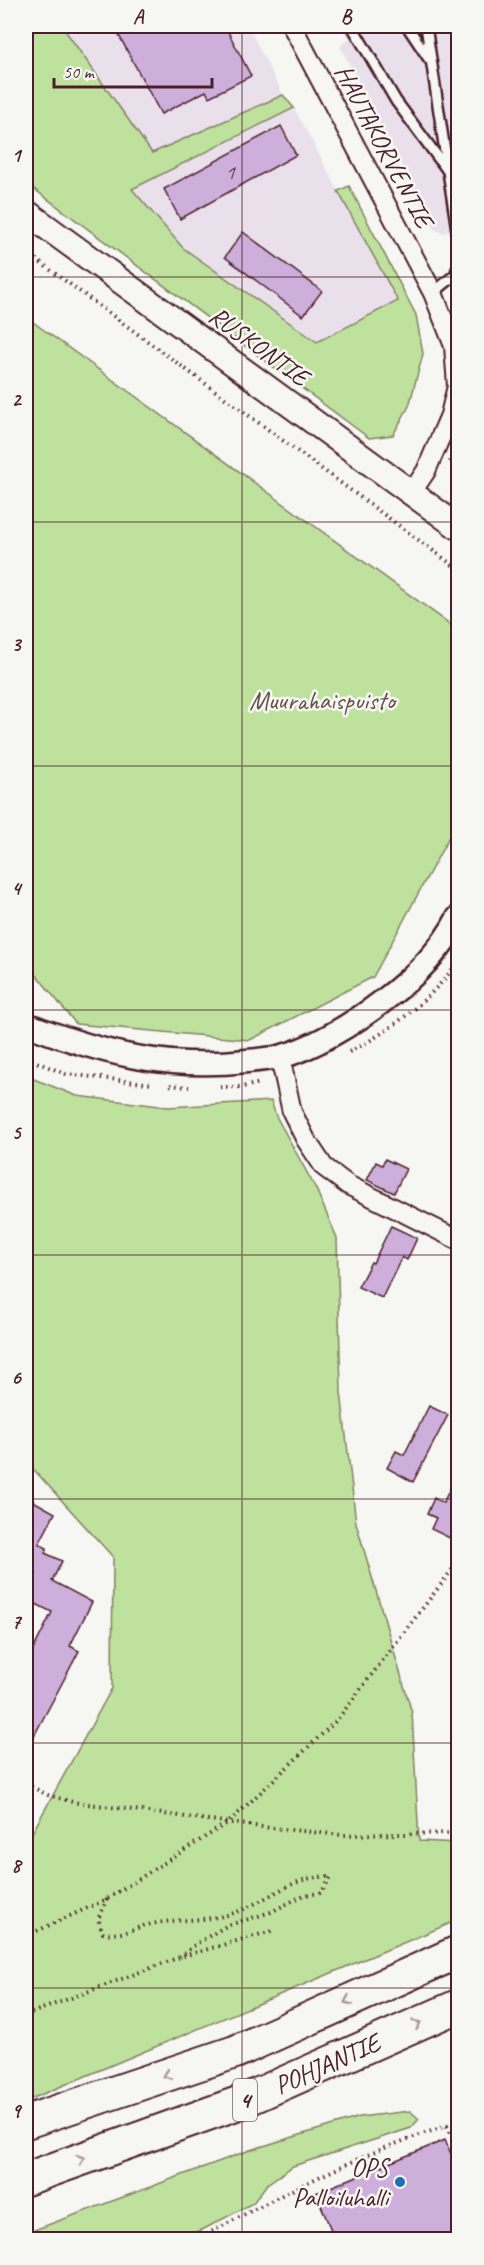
<svg xmlns="http://www.w3.org/2000/svg" width="484" height="2265" font-family="Caveat,sans-serif">
<style>
.built{fill:#eae0eb}
.green{fill:#bee29d;stroke:#848064;stroke-width:1.5}
.building{fill:#ceaeda;stroke:#4a1f2b;stroke-width:1.5}
.lines{fill:none;stroke-linecap:round;stroke-linejoin:round}
.service-casing{stroke:#4a1f2b;stroke-width:14}
.minor-casing{stroke:#4a1f2b;stroke-width:22}
.tertiary-casing{stroke:#4a1f2b;stroke-width:27}
.secondary-casing{stroke:#4a1f2b;stroke-width:28}
.motorway-casing{stroke:#4a1f2b;stroke-width:36}
.path{stroke:#4a1f2b;stroke-width:4;stroke-dasharray:1.5 4.5;stroke-linecap:butt}
.service{stroke:#f6f6f2;stroke-width:9}
.minor{stroke:#f6f6f2;stroke-width:18}
.tertiary{stroke:#f6f6f2;stroke-width:22}
.secondary{stroke:#f6f6f2;stroke-width:24}
.motorway{stroke:#f6f6f2;stroke-width:32}
.oneway{stroke:#a99598}
.grid{fill:none;stroke:#4a1f2b;stroke-width:1.5;stroke-opacity:0.55}
.poi-dot{fill:#1f6fb2;stroke:#f6f6f2;stroke-width:2}
.labels{text-anchor:middle;dominant-baseline:central;stroke-width:5;stroke-linejoin:round;paint-order:stroke}
.number-label{font-size:22px;fill:#6b4357}
.shield{fill:#f6f6f2;stroke:#7e6067;stroke-width:1.5}
.shield-label{font-size:24px;font-weight:bold;fill:#4a1f2b}
.street-label{font-size:26px;fill:#4a1f2b;stroke:#f6f6f2}
.park-label{font-size:26px;fill:#675048;stroke:#f6f6f2}
.poi-label{font-size:26px;fill:#4a1f2b;stroke:#f6f6f2;text-anchor:end}
.neatline{fill:none;stroke:#4a1f2b;stroke-width:2}
.grid-label{font-size:20px;text-anchor:middle;font-weight:bold;fill:#4a1f2b}
</style>
<rect width="100%" height="100%" fill="#f6f6f2"/>
<filter id="ink" filterUnits="userSpaceOnUse"><feTurbulence type="fractalNoise" baseFrequency=".0167" numOctaves="2"/><feDisplacementMap in="SourceGraphic" scale="12" xChannelSelector="R" yChannelSelector="G"/><feConvolveMatrix kernelMatrix="1 2 1 2 8 2 1 2 1" color-interpolation-filters="sRGB"/></filter>
<g filter="url(#ink)">
<g class="built">
<path d="M62,26H248L283,95L152,154Z"/>
<path d="M341,26H458V225L443,233L434,229L340,46L349,39Z"/>
<path d="M294,108L398,301L317,342L183,248L132,189Z"/>
</g>
<g class="green">
<path d="M26,26H62L152,153L283,95L294,108L132,189L183,248L317,342L398,301L338,191L349,186L416,315L423,354L409,406L393,435L369,438L26,183Z"/>
<path d="M26,317L458,630V820L373,977L250,1040L76,1024L26,962Z"/>
<path d="M26,1076L77,1096L168,1107L271,1101L276,1116L316,1189L337,1238L341,1392L356,1523L412,1713L419,1841L458,1843V1920L26,2101V1844L112,1688L113,1557L26,1461Z"/>
<path d="M410,2111L419,2119L411,2128L293,2166L267,2184L253,2203L202,2230L174,2239H26V2233L250,2150L360,2117Z"/>
</g>
<g class="building">
<path d="M114,26H225L251,76L209,97L206,91L161,114Z"/>
<path d="M281,126L296,155L180,219L164,189Z"/>
<path d="M243,232L322,291L303,316L225,257Z"/>
<path d="M385,1159L406,1169L394,1193L367,1180L376,1162L382,1165Z"/>
<path d="M391,1226L417,1238L407,1260L402,1257L382,1298L358,1287L371,1262L373,1263Z"/>
<path d="M429,1406L448,1415L413,1482L387,1468L396,1451L404,1455Z"/>
<path d="M459,1470V1530L454,1540L431,1529L436,1518L427,1514L434,1498L443,1503Z"/>
<path d="M26,1497L55,1513L39,1544L47,1548L45,1553L62,1561L52,1581L92,1602L70,1646L79,1651L26,1751V1664L52,1612L26,1599V1594L36,1574L26,1569V1571Z"/>
<path d="M445,2140L459,2172V2240H335L316,2193Z"/>
</g>
<g class="lines">
<defs>
<g id="service">
<path d="M352,26L396,101L448,171"/>
<path d="M407,26L429,59"/>
<path d="M426,26L458,237"/>
<path d="M433,293L455,275L458,267"/>
</g>
<g id="minor">
<path d="M292,26L433,293L454,346L457,386L450,415L426,471L412,492"/>
<path d="M280,1057L292,1112L306,1140L324,1167L348,1185L458,1240"/>
</g>
<path id="tertiary" d="M26,1024C101,1053 166,1070 247,1061C258,1060 269,1059 279,1057C312,1049 356,1022 383,1001C412,979 441,951 458,918"/>
<path id="secondary" d="M26,212L458,527"/>
<g id="motorway">
<path d="M26,2122L235,2052L458,1952"/>
<path d="M26,2179L241,2102L458,2006"/>
</g>
</defs>
<use href="#service" class="service-casing"/>
<use href="#minor" class="minor-casing"/>
<use href="#tertiary" class="tertiary-casing"/>
<use href="#secondary" class="secondary-casing"/>
<use href="#motorway" class="motorway-casing"/>
<g class="path">
<path d="M26,252L458,569"/>
<path d="M450,460L458,472"/>
<path d="M349,1052C391,1031 430,1000 458,962"/>
<path d="M26,1058L66,1074L153,1084"/>
<path d="M170,1085L189,1087"/>
<path d="M220,1087H242L261,1083"/>
<path d="M26,1784L48,1795L73,1802L262,1827L342,1835L458,1833"/>
<path d="M107,1899L98,1919L103,1933C126,1936 131,1928 152,1924C178,1918 208,1922 234,1913C266,1902 296,1873 331,1877L321,1893L304,1895L271,1912L226,1926L196,1944L180,1957"/>
<path d="M26,1936L107,1899L229,1822L337,1720L458,1562"/>
<path d="M26,2015L180,1957L272,1931"/>
<path d="M196,2240C277,2197 359,2153 447,2126L458,2149"/>
</g>
<use href="#service" class="service"/>
<use href="#minor" class="minor"/>
<use href="#tertiary" class="tertiary"/>
<use href="#secondary" class="secondary"/>
<use href="#motorway" class="motorway"/>
</g>
<defs><path id="oneway-chevron" d="M-2-3.5L2.5 0L-2 3.5" fill="none" stroke-width="1.6" stroke-linecap="round" stroke-linejoin="round" transform="scale(1.5)"/></defs>
<g class="oneway">
<use href="#oneway-chevron" transform="translate(348 2001) rotate(156)"/>
<use href="#oneway-chevron" transform="translate(417 2024) rotate(-24)"/>
<use href="#oneway-chevron" transform="translate(167 2075) rotate(161)"/>
<use href="#oneway-chevron" transform="translate(81 2159) rotate(-20)"/>
</g>
</g>
<path class="grid" d="M242,26V2240M26,277H458M26,522H458M26,766H458M26,1010H458M26,1255H458M26,1499H458M26,1743H458M26,1988H458"/>
<circle class="poi-dot" cx="400" cy="2182" r="6"/>
<g class="labels">
<g class="number-label">
<text x="230" y="172">1</text>
</g>
<rect class="shield" x="233" y="2079" width="24" height="42" rx="4.5"/>
<g class="shield-label">
<text x="245" y="2100">4</text>
</g>
<g class="street-label">
<text transform="translate(384 146) rotate(62)">HAUTAKORVENTIE</text>
<text transform="translate(259 346) rotate(36)">RUSKONTIE</text>
<text transform="translate(327 2064) rotate(-24)">POHJANTIE</text>
</g>
<g class="park-label">
<text x="322" y="700">Muurahaispuisto</text>
</g>
<g class="poi-label">
<text x="388" y="2167">OPS<tspan x="388" dy="30">Palloiluhalli</tspan></text>
</g>
</g>
<rect width="484" height="2265" fill="none" stroke="#f6f6f2" stroke-width="66"/>
<path d="M54 78v9h158v-9" fill="none" stroke="#4a1f2b" stroke-width="3"/>
<text x="63" y="78" font-size="18" fill="#4a1f2b" stroke="#f6f6f2" stroke-width="4.5" paint-order="stroke">50 m</text>
<rect x="33" y="33" width="418" height="2199" class="neatline"/>
<g class="grid-label">
<text x="138" y="23">A</text>
<text x="346" y="23">B</text>
<text x="16" y="162">1</text>
<text x="16" y="406">2</text>
<text x="16" y="651">3</text>
<text x="16" y="895">4</text>
<text x="16" y="1139">5</text>
<text x="16" y="1384">6</text>
<text x="16" y="1628">7</text>
<text x="16" y="1872">8</text>
<text x="16" y="2117">9</text>
</g>
</svg>
